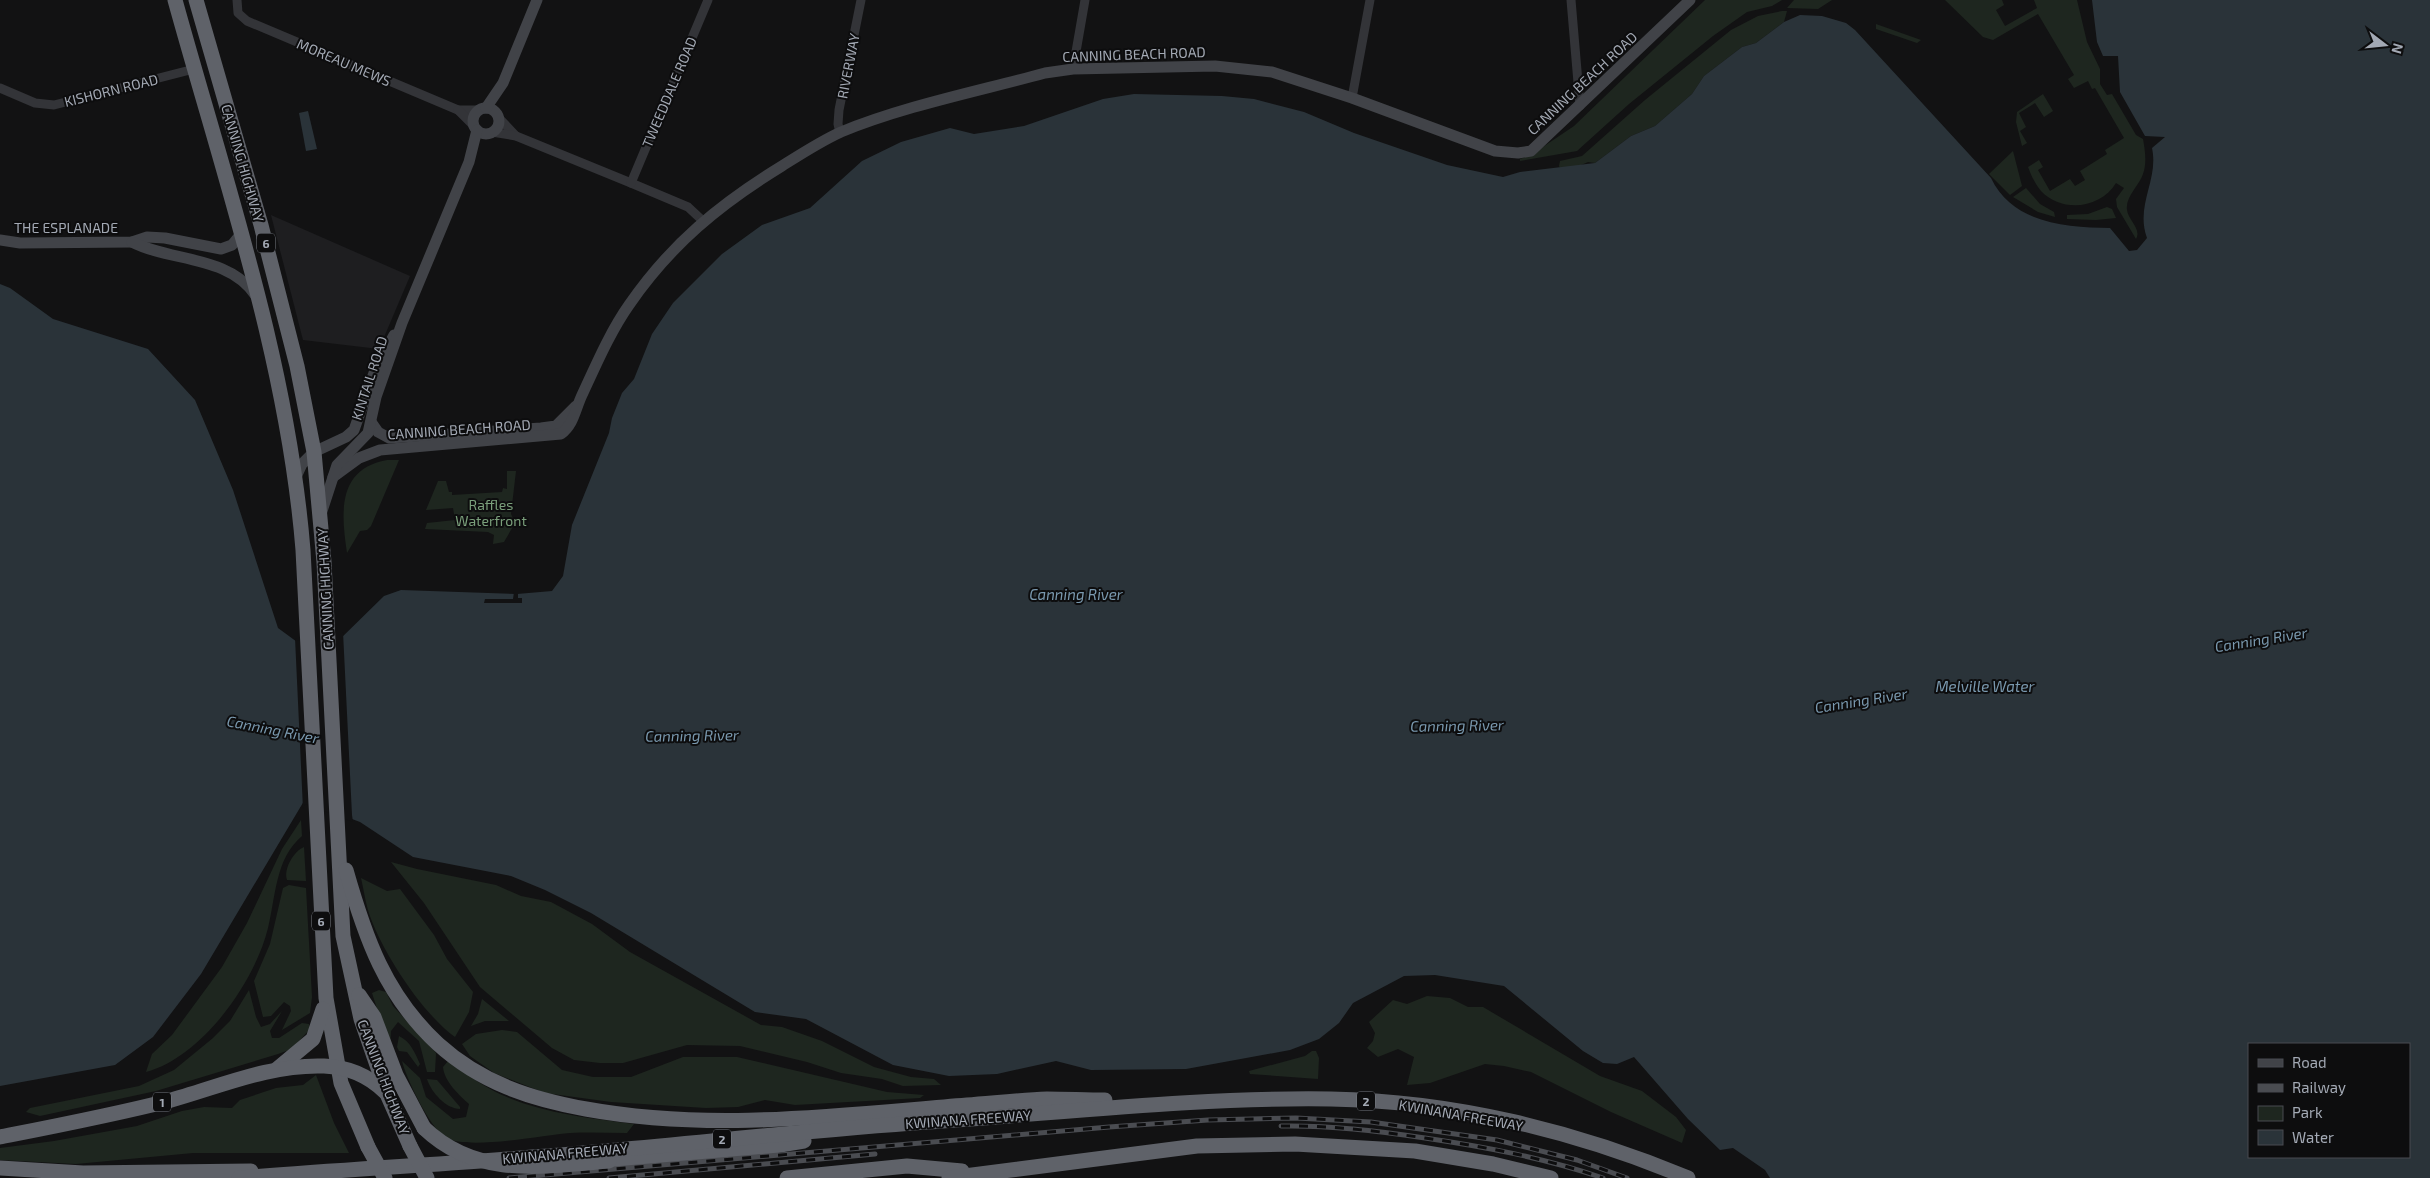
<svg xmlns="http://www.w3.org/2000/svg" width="2430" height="1178" font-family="'Exo 2',sans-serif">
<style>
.built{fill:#1e1e20}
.green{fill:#1e261f}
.water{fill:#2a3339;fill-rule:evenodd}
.pier{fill:#121213}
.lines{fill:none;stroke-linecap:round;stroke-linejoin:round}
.street{stroke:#333438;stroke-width:9}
.secondary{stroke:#414348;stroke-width:11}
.highway{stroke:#5f6269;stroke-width:15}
.rail-casing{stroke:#4a4c51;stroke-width:5}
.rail{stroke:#0d0d0e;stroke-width:3;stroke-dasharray:9;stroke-linecap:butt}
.highway-bridge{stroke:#5f6269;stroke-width:15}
.labels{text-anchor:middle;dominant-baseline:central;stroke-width:4;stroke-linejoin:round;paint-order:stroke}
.shield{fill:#0d0d0e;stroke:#767a82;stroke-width:1}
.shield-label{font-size:12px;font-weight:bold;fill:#a3a9b4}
.street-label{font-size:14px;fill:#a3a9b4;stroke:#0d0d0e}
.park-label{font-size:14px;fill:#7a9f7b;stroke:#0d0d0e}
.water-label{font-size:15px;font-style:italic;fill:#7a99af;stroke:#0d0d0e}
</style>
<rect width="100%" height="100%" fill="#121213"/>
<path class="built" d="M271,215L410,276L379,349L303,340Z"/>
<g class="green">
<path d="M1705,0H1782L1772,6L1747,12L1713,36L1629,104L1577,151L1520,161V159L1531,155L1574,126Z"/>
<path d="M1794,0H1832L1818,9L1787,8Z"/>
<path d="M1945,0H2002L2004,5L1996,10L2005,26L2037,8L2034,0H2077L2087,42L2100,69V84L2107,95L2112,94L2136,135L2143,139C2145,150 2147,163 2143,174C2139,186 2125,197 2127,210C2128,220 2142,229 2136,239L2117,207L2116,199L2124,188L2116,183C2100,209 2062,213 2041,191C2035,184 2031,175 2028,167L2039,160L2043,167L2038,170L2050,191L2070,179L2075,186L2085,180L2080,171L2107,154L2105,150L2124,138L2095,88L2092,89L2088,81L2074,88L2068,79L2074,75L2038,14L1993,40L1983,37Z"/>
<path d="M1782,11H1787L1784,22L1756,43L1742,47L1704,76L1692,94L1655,126L1631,136L1595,163L1588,162L1563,173L1559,166L1560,161L1582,156L1645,100L1731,30L1758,16Z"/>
<path d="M1876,24L1921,40L1917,43L1876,29Z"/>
<path d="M2043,94L2053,111L2044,117L2035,103L2019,113L2026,127L2020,131L2027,143L2022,146L2016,122L2017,112Z"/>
<path d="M2013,151L2022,186L2010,195L1989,174Z"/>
<path d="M2026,188L2040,204L2054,212L2055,217L2038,212L2013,197Z"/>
<path d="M2107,207L2112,209L2116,218L2096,220L2067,219V215L2088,214Z"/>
<path d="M387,460H399L371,526L367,530L360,531L347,553C341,513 337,469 387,460Z"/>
<path d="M507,471H516L511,514L515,523L504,542L493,544L494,535L488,532L425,529L427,523L455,520L453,508L426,510L438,481H446L449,492H452V495L502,492L503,488L507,489Z"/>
<path d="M301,820L302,836C275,859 276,896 268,928C255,982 202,1057 146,1072L152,1054L172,1035L222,967L247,923L282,849Z"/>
<path d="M304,847L306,881L287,880C283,869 294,851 304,847Z"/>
<path d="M391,862L417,869L496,885L521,896L551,902L592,924L630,952L761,1025L782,1027L822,1041L874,1067L911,1077L934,1079L941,1085L903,1086L882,1079L841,1073L807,1062L740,1046L687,1045L623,1063H600L574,1060L552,1048L480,987L424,903Z"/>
<path d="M361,878L387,891L400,889L434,935L447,959L473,992L469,1012L455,1037C423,1014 385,956 371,919C366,906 364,891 361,878Z"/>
<path d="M289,885L306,888L312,997L310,1013L282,1030L291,1011L290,1006L284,1002L271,1016L263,1017L254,981L270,944L283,888Z"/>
<path d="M249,990L256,1017L261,1027L270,1024L282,1011L270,1031L272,1038H279L302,1023L309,1024V1030L292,1049L278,1054L156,1091L40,1116L26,1112L30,1108L139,1086L174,1070L213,1038L230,1021Z"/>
<path d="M379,990L386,992L393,1006L436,1053L435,1072H427L419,1041L398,1022L391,1031L390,1049L372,993Z"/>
<path d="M1427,996L1450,998L1468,1007H1483L1600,1076L1642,1091L1676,1117L1686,1130L1682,1143L1611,1112L1531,1072L1504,1066L1485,1064L1430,1083L1407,1085L1414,1057L1398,1049L1378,1057L1367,1048L1373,1041L1375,1033L1369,1022L1393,1000L1407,1004Z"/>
<path d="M482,999L509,1021H485L471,1026L478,1014Z"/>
<path d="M502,1030L517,1032L562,1070L593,1077H631L683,1057H737L887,1092L924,1095L920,1098L795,1105L765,1100L738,1107L706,1108L611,1102L545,1093L494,1073L470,1056L462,1044L476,1034Z"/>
<path d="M399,1036C411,1042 415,1053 420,1064L418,1067L407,1052L399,1051L397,1047Z"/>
<path d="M1312,1051H1316L1319,1058L1318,1079L1250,1074L1249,1071L1305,1056Z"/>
<path d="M402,1061L420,1078L426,1097L453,1119L466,1117L469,1104C459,1095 444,1081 443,1067L448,1061C467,1074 486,1089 507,1097C547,1114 591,1118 634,1124L627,1133C608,1133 589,1132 570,1133C542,1135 466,1151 445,1137C430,1128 406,1078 402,1061Z"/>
<path d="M316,1075L334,1123L349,1153H193L76,1164L0,1160V1148L54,1141L137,1126L182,1111L204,1107L232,1108L240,1100L276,1088L303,1085Z"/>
<path d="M427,1079L437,1080L460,1107V1109C446,1109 431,1092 427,1079Z"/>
</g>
<g class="water">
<path d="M2092,0H2430V1178H1770L1765,1170L1733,1148L1720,1150L1688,1119L1634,1057L1617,1064L1603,1063L1583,1051L1504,986L1435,975L1404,976L1353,1003L1339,1023L1319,1039L1290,1050L1186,1069L1091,1070L1056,1061L997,1074L949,1076L893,1065L806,1019L755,1012L591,913L545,890L511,876L413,857L360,822L304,801L201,974L153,1037L115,1065L0,1086V284L10,288L53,319L148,349L195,400L233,490L278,628L308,650L335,644L384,596L401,590L517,594L552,591L563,576L572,525L609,433L612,418L622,393L634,379L652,334L673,303L722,254L762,225L810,208L862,161L901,142L950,128L974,134L1024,126L1103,99L1134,94L1222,96L1254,99L1304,112L1354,133L1447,165L1503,177L1520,172L1595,163L1631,136L1655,126L1692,94L1704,76L1742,47L1756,43L1784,22L1800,15L1822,16L1846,23L1855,30L1991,178C2013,224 2066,227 2110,228L2129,251L2137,250L2147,238C2135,205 2159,180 2152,148L2165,137L2145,136L2120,92L2118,56H2103L2097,42ZM2249,1044H2409V1157H2249Z"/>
<path d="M308,111L317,149L306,151L299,113Z"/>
</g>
<g class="pier">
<path d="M514,592H518V598H522V603H484L485,599H513Z"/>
<path d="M343,632L352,815L353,822L305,804L303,809L295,638L308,647L334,642Z"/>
</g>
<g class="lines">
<g class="street">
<path d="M237,0L238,13L247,21L458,110H478"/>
<path d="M1571,0L1580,106"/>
<path d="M1073,69L1085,0"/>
<path d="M0,88L35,103L54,105L194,69"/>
<path d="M1352,98L1370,0"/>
<path d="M458,110L474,126"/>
<path d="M499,118L516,136"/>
<path d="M492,132L516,136L631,183L688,207L703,221"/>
<path d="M840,133L838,124L839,110L861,0"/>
<path d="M631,183L708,0"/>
</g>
<g class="secondary">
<circle cx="486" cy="121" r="13"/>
<path d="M486,108L503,83L537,0"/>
<path d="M0,240L20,243L132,242L147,237L165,238L221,249L232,245L241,234"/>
<path d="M132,242C171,262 229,255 256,296"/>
<path d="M371,422L378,432L389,438L541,428L556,426L576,406"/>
<path d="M296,477L302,464L314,452L346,437L354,430L375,370L394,335"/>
<path d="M333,477L359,458L380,450L561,434C574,424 575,410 582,395C596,365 610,332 629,305C671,244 720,204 782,166C801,154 821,141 841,132C904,106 979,91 1045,73L1073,69L1215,66L1272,72L1352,98L1495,151L1518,153L1531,151L1690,0"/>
<path d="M322,511L337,465L368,433L376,397L402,323L469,162L477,130"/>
</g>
<g class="highway">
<path d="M175,0C225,181 288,363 303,550L326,998L341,1083L368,1147"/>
<path d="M196,0L261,225L297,366L314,452L324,562L343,936L361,1019L387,1094L410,1146"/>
<path d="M346,870C365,937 385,995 438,1044C481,1083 531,1099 586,1109C712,1132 841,1115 967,1105C994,1103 1021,1100 1047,1099C1066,1099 1086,1100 1105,1100"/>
<path d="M359,995L374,1017L396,1075L424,1128"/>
<path d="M277,1069L313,1039L323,1009"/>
<path d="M0,1137C56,1126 113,1115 168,1101C219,1087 270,1064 324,1066C348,1067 368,1075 385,1092"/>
<path d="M609,1161L762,1148L804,1141"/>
<path d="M0,1168L83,1173L251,1171"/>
<path d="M239,1178C337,1170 435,1165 532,1157C664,1147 796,1131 928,1122C1062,1113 1197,1097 1331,1099C1453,1101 1576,1131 1688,1178"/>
<path d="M787,1178L907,1166L962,1171"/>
<path d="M949,1178L1197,1146L1295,1144L1415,1151L1493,1164L1551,1178"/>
</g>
<defs>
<g id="rail">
<path d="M1281,1126C1329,1125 1377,1131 1425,1138C1486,1147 1545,1158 1603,1178"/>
<path d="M509,1178L1109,1127L1208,1120L1296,1118L1371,1122L1497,1140L1577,1160L1627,1178"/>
<path d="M609,1178L875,1154"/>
</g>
</defs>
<use href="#rail" class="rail-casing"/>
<use href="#rail" class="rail"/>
<g class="highway-bridge">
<path d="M424,1128C476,1178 541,1167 609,1161"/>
<path d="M410,1146L427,1178"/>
<path d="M368,1147L385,1178"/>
</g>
</g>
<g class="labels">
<g class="shield">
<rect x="257" y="233.5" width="18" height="19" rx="4"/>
<rect x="312" y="911.5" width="18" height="19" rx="4"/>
<rect x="1357" y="1091.5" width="18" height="19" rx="4"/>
<rect x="153" y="1092.5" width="18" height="19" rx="4"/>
<rect x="713" y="1129.5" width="18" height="19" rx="4"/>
</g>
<g class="shield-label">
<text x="266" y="243">6</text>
<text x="321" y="921">6</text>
<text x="1366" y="1101">2</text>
<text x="162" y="1102">1</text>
<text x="722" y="1139">2</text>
</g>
<g class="street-label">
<text transform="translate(1134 54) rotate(-2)">CANNING BEACH ROAD</text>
<text transform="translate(344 62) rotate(23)">MOREAU MEWS</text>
<text transform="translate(848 66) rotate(-79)">RIVERWAY</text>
<text transform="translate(1582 83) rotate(-43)">CANNING BEACH ROAD</text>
<text transform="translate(111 90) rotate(-14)">KISHORN ROAD</text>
<text transform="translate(669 92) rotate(-67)">TWEEDDALE ROAD</text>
<text transform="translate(243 163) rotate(74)">CANNING HIGHWAY</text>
<text x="66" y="227">THE ESPLANADE</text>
<text transform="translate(369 378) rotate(-72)">KINTAIL ROAD</text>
<text transform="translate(459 429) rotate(-4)">CANNING BEACH ROAD</text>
<text transform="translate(325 589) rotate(-93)">CANNING HIGHWAY</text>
<text transform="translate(384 1077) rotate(69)">CANNING HIGHWAY</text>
<text transform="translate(1461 1115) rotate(10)">KWINANA FREEWAY</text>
<text transform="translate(968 1119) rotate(-4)">KWINANA FREEWAY</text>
<text transform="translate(565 1153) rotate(-5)">KWINANA FREEWAY</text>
</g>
<g class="park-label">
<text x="491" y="504">Raffles<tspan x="491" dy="16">Waterfront</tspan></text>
</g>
<g class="water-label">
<text x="1076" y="594">Canning River</text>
<text transform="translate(2261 639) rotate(-9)">Canning River</text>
<text x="1985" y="686">Melville Water</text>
<text transform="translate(1861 700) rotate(-9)">Canning River</text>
<text transform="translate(1457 725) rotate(-1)">Canning River</text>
<text transform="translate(273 729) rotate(11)">Canning River</text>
<text transform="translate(692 735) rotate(-1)">Canning River</text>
</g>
</g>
<rect x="2248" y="1043" width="162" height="115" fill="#0d0d0e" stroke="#494b50"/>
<rect x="2258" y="1059" width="25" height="8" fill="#414348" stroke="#494b50"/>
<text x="2292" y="1068" font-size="15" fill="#a3a9b4">Road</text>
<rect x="2258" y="1084" width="25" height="8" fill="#4a4c51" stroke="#494b50"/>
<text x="2292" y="1093" font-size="15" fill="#a3a9b4">Railway</text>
<rect x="2258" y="1106" width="25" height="15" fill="#1e261f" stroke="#494b50"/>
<text x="2292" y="1118" font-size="15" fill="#a3a9b4">Park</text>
<rect x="2258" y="1130" width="25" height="15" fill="#2a3339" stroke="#494b50"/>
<text x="2292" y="1143" font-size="15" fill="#a3a9b4">Water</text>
<g transform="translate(2385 45) rotate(106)" stroke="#0d0d0e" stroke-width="4" paint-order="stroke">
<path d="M0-4L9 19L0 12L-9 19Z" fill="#a3a9b4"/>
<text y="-8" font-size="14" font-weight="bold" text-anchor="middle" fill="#a3a9b4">N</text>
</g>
</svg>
